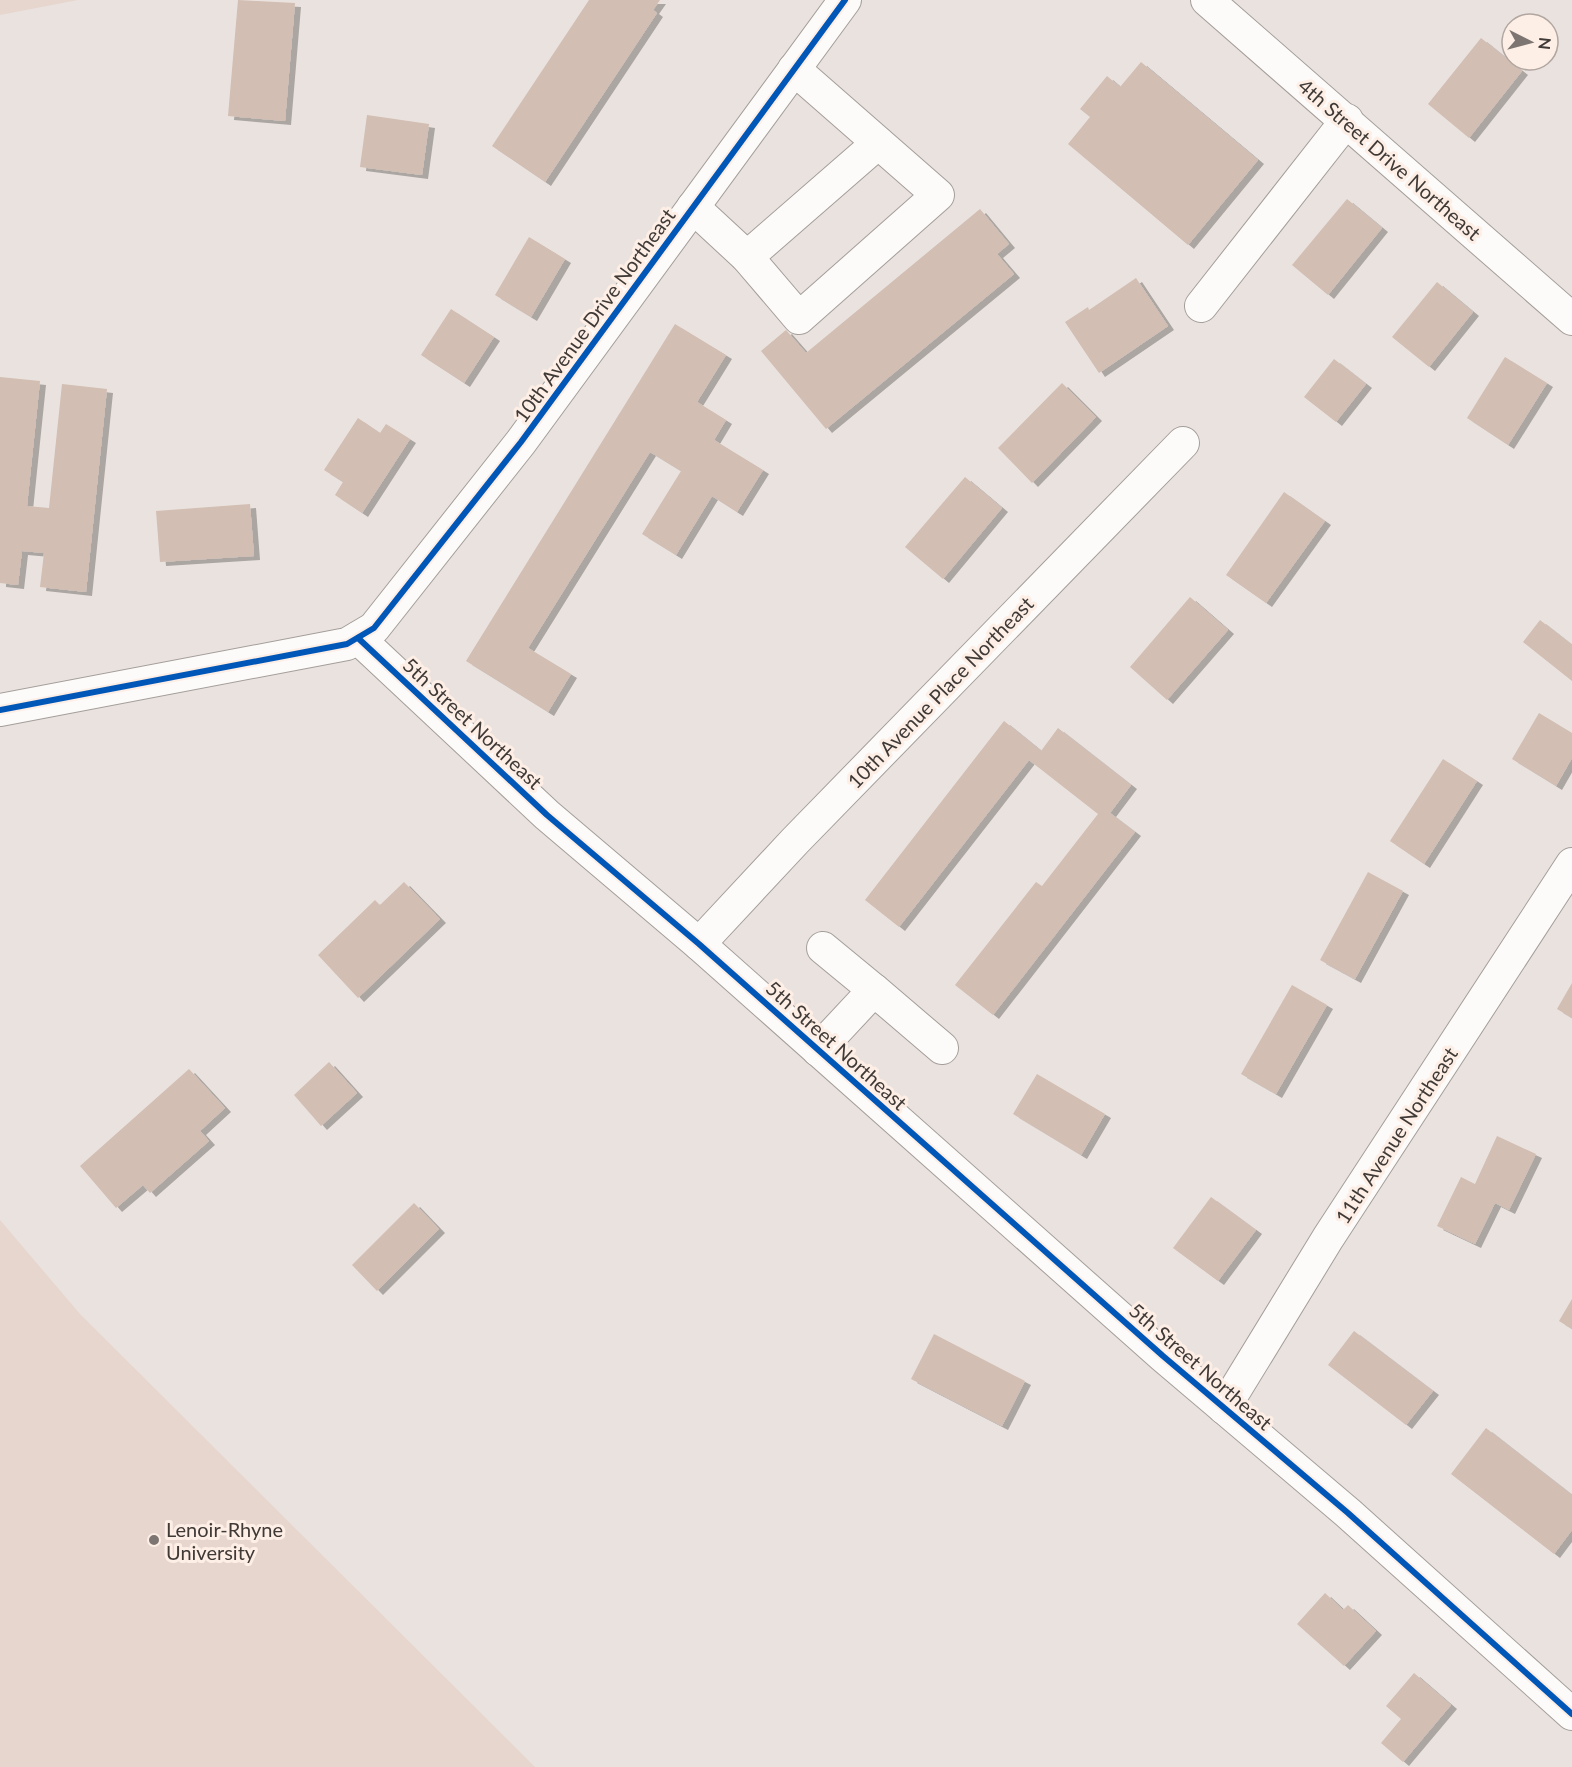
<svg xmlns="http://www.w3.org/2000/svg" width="1572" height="1767" font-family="Lato,sans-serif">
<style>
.built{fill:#e6d6ce}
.building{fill:#d2beb2;filter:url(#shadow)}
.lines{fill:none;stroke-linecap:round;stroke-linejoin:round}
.minor-casing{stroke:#a49e9a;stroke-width:34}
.minor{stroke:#fcfbfa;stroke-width:32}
.cycleway-casing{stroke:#fdeee6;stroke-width:10}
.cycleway{stroke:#0057b8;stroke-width:6}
.poi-dot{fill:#7c7571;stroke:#fdeee6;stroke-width:2}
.labels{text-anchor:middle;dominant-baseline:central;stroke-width:6;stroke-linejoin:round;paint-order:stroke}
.street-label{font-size:20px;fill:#403a37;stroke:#fdeee6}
.poi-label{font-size:20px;fill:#403a37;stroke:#fdeee6;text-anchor:start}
</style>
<defs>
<filter id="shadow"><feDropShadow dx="6" dy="4" stdDeviation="0" flood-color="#0004"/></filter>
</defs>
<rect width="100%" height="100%" fill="#eae2de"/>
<g class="built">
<path d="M0,0H78L0,15Z"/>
<path d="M0,1220L80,1314L535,1767H0Z"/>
</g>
<g class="building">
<path d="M238,0L295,3L285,121L228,116Z"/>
<path d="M589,0H660L653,10L657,13L545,182L492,146Z"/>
<path d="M1481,38L1522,71L1469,138L1428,104Z"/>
<path d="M1141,62L1258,160L1188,245L1068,144L1090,117L1080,109L1107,76L1120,87Z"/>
<path d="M367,115L429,124L422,175L360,167Z"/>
<path d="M1347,199L1382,228L1328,295L1292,265Z"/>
<path d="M980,209L1009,244L997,254L1014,274L826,429L761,351L786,330L806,353Z"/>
<path d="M529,237L565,259L531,317L495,295Z"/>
<path d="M1136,278L1168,326L1099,373L1065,322L1088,307L1089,310Z"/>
<path d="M1437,282L1473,312L1429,367L1392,337Z"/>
<path d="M451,309L494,337L464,383L421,355Z"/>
<path d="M675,324L726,355L697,402L726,420L714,440L763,470L737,512L712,496L676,555L642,534L681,471L650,452L528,648L571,674L548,712L466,661Z"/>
<path d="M1505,357L1547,383L1508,445L1467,418Z"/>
<path d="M1334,359L1366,384L1336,422L1304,397Z"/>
<path d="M0,377L40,381L27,506L49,508L62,384L107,389L86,592L40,587L44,553L22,551L18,585L0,583Z"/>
<path d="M1062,383L1096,417L1032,483L998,448Z"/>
<path d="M358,418L380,433L386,424L410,439L362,513L335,495L343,482L324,470Z"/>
<path d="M965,477L1002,508L943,579L905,547Z"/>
<path d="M1284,492L1325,521L1266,603L1226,575Z"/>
<path d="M250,504L254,556L160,562L156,511Z"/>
<path d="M1190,597L1228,630L1167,700L1130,667Z"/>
<path d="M1540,620L1572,645V681L1523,642Z"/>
<path d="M1539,713L1572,733V758L1556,786L1512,759Z"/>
<path d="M1004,721L1041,751L1058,728L1131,785L1110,813L1135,832L993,1015L955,985L1036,882L1042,886L1098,814L1029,760L899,927L865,900Z"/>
<path d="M1443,759L1477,781L1424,864L1390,841Z"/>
<path d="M1368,872L1403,891L1355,979L1320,960Z"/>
<path d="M404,882L440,919L358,998L318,955L375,900L380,905Z"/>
<path d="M1572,983V1018L1557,1009Z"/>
<path d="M1292,985L1327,1005L1276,1094L1241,1074Z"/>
<path d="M329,1062L357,1093L321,1126L294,1095Z"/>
<path d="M189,1069L225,1108L200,1131L209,1141L150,1193L143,1185L116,1208L80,1166Z"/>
<path d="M1037,1074L1105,1114L1081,1155L1013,1114Z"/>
<path d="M1497,1136L1536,1154L1509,1210L1495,1203L1475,1244L1437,1226L1461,1177L1475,1184Z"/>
<path d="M1211,1197L1256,1230L1218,1281L1173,1248Z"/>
<path d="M414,1203L439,1229L377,1291L352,1265Z"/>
<path d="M1572,1299V1329L1559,1321Z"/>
<path d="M1354,1331L1433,1391L1406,1425L1328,1365Z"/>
<path d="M934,1334L1025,1381L1002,1426L911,1379Z"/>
<path d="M1486,1428L1572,1495V1530L1554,1554L1451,1474Z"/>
<path d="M1325,1593L1343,1610L1348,1605L1376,1631L1344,1666L1297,1624Z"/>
<path d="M1414,1673L1451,1705L1403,1762L1381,1743L1401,1719L1386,1706Z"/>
</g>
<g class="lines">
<defs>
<g id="minor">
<path d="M1207,0L1572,319"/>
<path d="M693,207L747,257L799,318L938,195L794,69"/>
<path d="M747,257L878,143"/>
<path d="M1201,306L1347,120"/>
<path d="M358,638L547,815L699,944L1163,1356L1348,1513L1572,1714"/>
<path d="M0,710L347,644L374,628L521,442L845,0"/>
<path d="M699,944L795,841L1183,443"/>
<path d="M823,948L874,990"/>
<path d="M818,1050L874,990L942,1048"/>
<path d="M1224,1408L1328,1238L1572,864"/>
</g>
</defs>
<use href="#minor" class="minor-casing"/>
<use href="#minor" class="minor"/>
<defs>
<g id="cycleway">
<path d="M358,638L547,815L699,944L1163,1356L1348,1513L1572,1714"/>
<path d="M0,710L347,644L374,628L521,442L845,0"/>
</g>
</defs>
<use href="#cycleway" class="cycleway-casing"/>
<use href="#cycleway" class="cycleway"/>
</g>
<circle class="poi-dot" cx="154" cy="1540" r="6"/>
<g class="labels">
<g class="street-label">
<text transform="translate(1390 159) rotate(41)">4th Street Drive Northeast</text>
<text transform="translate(594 315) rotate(-54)">10th Avenue Drive Northeast</text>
<text transform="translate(940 692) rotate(-46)">10th Avenue Place Northeast</text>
<text transform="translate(473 723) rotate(43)">5th Street Northeast</text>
<text transform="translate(837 1045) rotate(42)">5th Street Northeast</text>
<text transform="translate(1396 1135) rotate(-57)">11th Avenue Northeast</text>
<text transform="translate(1201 1366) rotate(41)">5th Street Northeast</text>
</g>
<g class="poi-label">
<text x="166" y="1529">Lenoir-Rhyne<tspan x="166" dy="23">University</tspan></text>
</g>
</g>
<g transform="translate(1530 42) rotate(96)"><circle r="28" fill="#fdeee6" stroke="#b1a6a0" stroke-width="1.5"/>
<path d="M0-4.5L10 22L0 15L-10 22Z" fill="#7c7571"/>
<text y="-9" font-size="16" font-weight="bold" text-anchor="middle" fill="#403a37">N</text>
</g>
</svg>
